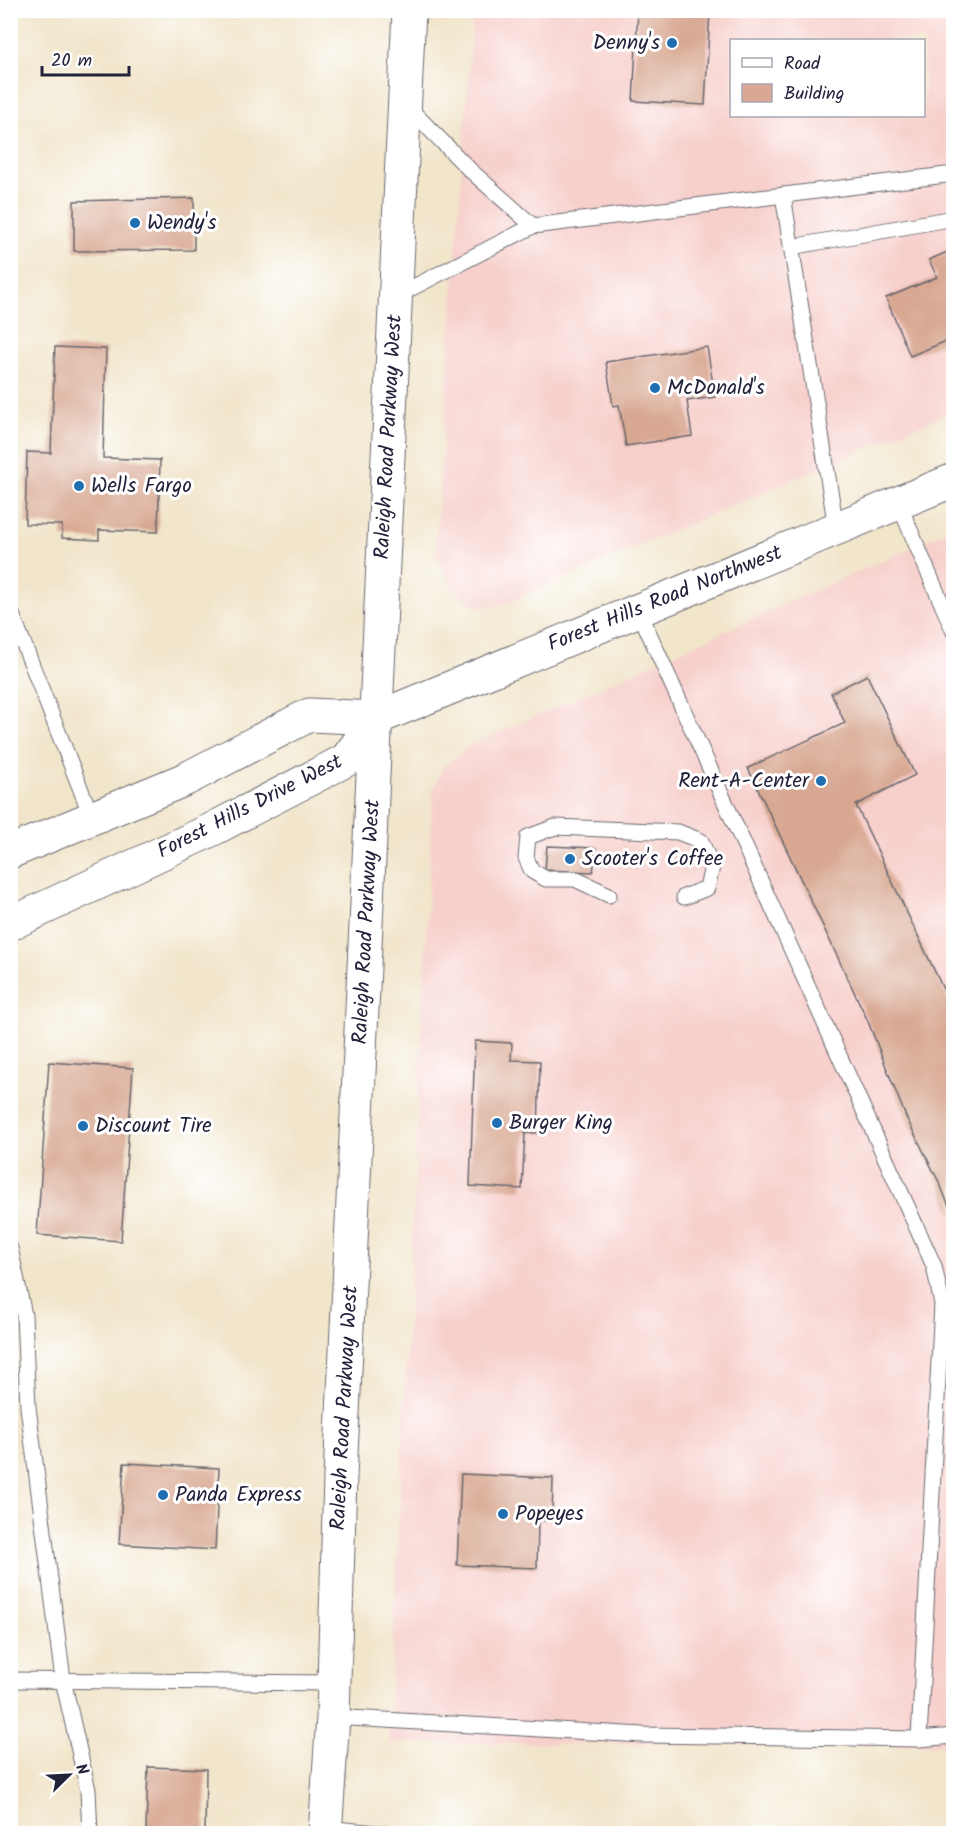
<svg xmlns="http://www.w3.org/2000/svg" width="964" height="1844" font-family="Kalam,sans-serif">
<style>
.built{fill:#f7d0cc;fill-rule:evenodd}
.building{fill:#d8a892}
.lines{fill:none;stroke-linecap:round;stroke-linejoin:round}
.lane-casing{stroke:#6a666d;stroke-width:17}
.secondary-casing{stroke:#6a666d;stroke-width:35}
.primary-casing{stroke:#6a666d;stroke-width:35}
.lane{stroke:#fff;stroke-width:15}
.secondary{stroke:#fff;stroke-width:33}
.primary{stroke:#fff;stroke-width:33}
.poi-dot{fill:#1f6fb2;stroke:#fff;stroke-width:2}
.labels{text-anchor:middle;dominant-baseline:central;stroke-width:6;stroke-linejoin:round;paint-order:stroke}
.poi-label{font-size:21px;fill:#22223b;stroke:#fff;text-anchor:start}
.street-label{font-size:21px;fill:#22223b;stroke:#fff}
</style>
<rect width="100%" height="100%" fill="#fff"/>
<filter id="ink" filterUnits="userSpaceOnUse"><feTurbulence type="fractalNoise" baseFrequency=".0167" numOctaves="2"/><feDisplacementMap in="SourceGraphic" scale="12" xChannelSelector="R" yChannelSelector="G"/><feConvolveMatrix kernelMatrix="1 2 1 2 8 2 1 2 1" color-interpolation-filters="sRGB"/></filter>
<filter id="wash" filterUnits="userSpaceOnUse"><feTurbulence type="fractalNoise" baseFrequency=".008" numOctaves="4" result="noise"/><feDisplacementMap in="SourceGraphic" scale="24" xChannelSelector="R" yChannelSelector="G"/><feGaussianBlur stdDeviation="1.35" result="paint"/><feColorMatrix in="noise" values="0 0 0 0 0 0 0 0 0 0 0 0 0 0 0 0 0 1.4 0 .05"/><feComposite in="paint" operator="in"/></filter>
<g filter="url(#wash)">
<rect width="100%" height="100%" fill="#f1e5ca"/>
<g class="built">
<path d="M473,11H953V411L497,607L474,606L452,587L435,554ZM732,40H924V116H732Z"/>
<path d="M948,531L954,543L953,1745L388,1743L433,789L442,768L469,746Z"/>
</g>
<g id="blocks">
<g class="building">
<path d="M157,10H199V15Z"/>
<path d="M638,10H710L705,105L633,101Z"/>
<path d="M194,198V250L74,251V201Z"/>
<path d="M954,249V338L910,356L886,298L937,277L929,260Z"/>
<path d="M55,347L106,349L103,458L160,460L158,532L99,530V540L62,538V525L25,524L27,452L51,453Z"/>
<path d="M707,347L715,397L687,401L692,436L626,446L619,405L613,406L606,362Z"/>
<path d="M867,675L915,775L856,805L954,1012L953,1216L940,1184L906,1117L867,1019L748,768L845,723L831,693Z"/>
<path d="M547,846L596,848L593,872L545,870Z"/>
<path d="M475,1041L512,1043L511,1060L540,1061L538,1133H525L522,1189L470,1186Z"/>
<path d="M49,1062L133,1068L121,1241L37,1235Z"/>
<path d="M124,1463L219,1468L215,1550L119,1544Z"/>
<path d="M461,1474L553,1478L552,1521L538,1520L537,1568L457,1565Z"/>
<path d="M148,1767L206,1769L205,1833H146Z"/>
</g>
</g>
</g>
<g filter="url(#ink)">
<use href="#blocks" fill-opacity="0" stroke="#6a666d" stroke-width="1.5"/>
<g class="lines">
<defs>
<g id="lane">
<path d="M407,106L470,170L533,226"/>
<path d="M783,195L836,528"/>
<path d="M791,247L954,218"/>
<path d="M396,296L533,226L954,174"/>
<path d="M898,502L954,632"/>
<path d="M10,609L92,818"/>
<path d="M638,609L934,1266L942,1304L919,1739"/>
<path d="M609,895L575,879H546L532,871L526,858L528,837L555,827L678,832L701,841L712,867L707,888L684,897"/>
<path d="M10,1248L24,1315L28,1407L63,1680L88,1790L90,1834"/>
<path d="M10,1680L334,1683"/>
<path d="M333,1717L643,1735L919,1739L954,1736"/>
<path d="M325,1828L387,1834"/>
</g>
<g id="secondary">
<path d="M10,852L186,779L309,715L377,718L954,480"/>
<path d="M10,924L211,830L346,760L377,718"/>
</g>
<path id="primary" d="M325,1834L333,1717L340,1477L409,10"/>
</defs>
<use href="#lane" class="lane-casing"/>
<use href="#secondary" class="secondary-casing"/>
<use href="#primary" class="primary-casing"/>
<use href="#lane" class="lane"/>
<use href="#secondary" class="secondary"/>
<use href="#primary" class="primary"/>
</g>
</g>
<g class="poi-dot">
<circle cx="672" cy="43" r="6"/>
<circle cx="135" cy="223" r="6"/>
<circle cx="655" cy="388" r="6"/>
<circle cx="79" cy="486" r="6"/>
<circle cx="821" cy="781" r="6"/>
<circle cx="570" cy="859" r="6"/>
<circle cx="497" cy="1123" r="6"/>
<circle cx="83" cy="1126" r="6"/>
<circle cx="163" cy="1495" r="6"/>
<circle cx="503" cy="1514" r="6"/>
</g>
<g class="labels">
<g class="poi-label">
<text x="660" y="43" text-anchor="end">Denny's</text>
<text x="147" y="223">Wendy's</text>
<text x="667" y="388">McDonald's</text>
<text x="91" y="486">Wells Fargo</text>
<text x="809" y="781" text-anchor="end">Rent-A-Center</text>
<text x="582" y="859">Scooter's Coffee</text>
<text x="509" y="1123">Burger King</text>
<text x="95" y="1126">Discount Tire</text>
<text x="175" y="1495">Panda Express</text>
<text x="515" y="1514">Popeyes</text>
</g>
<g class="street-label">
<text transform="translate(389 437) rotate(-87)">Raleigh Road Parkway West</text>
<text transform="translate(665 599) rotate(-22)">Forest Hills Road Northwest</text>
<text transform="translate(250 807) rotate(-27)">Forest Hills Drive West</text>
<text transform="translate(367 922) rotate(-87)">Raleigh Road Parkway West</text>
<text transform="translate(345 1408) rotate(-87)">Raleigh Road Parkway West</text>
</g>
</g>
<rect width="964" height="1844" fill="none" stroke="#fff" stroke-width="36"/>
<rect x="730" y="39" width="195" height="78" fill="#ffffff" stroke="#a7a7b1" stroke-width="1.5"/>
<rect x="742" y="58" width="30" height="9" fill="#ffffff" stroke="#a7a7b1" stroke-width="1.5"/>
<text x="784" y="69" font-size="18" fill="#22223b">Road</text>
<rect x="742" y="84" width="30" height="18" fill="#d8a892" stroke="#a7a7b1" stroke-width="1.5"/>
<text x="784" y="99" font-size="18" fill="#22223b">Building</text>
<g transform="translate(69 1775) rotate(66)" stroke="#ffffff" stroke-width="4.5" paint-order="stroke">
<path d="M0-4.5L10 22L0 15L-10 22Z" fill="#22223b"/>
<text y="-9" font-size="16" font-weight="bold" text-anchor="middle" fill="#22223b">N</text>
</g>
<path d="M42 66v9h87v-9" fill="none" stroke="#22223b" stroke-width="3"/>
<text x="51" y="66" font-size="18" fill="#22223b" stroke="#ffffff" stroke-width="4.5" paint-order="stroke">20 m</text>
</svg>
